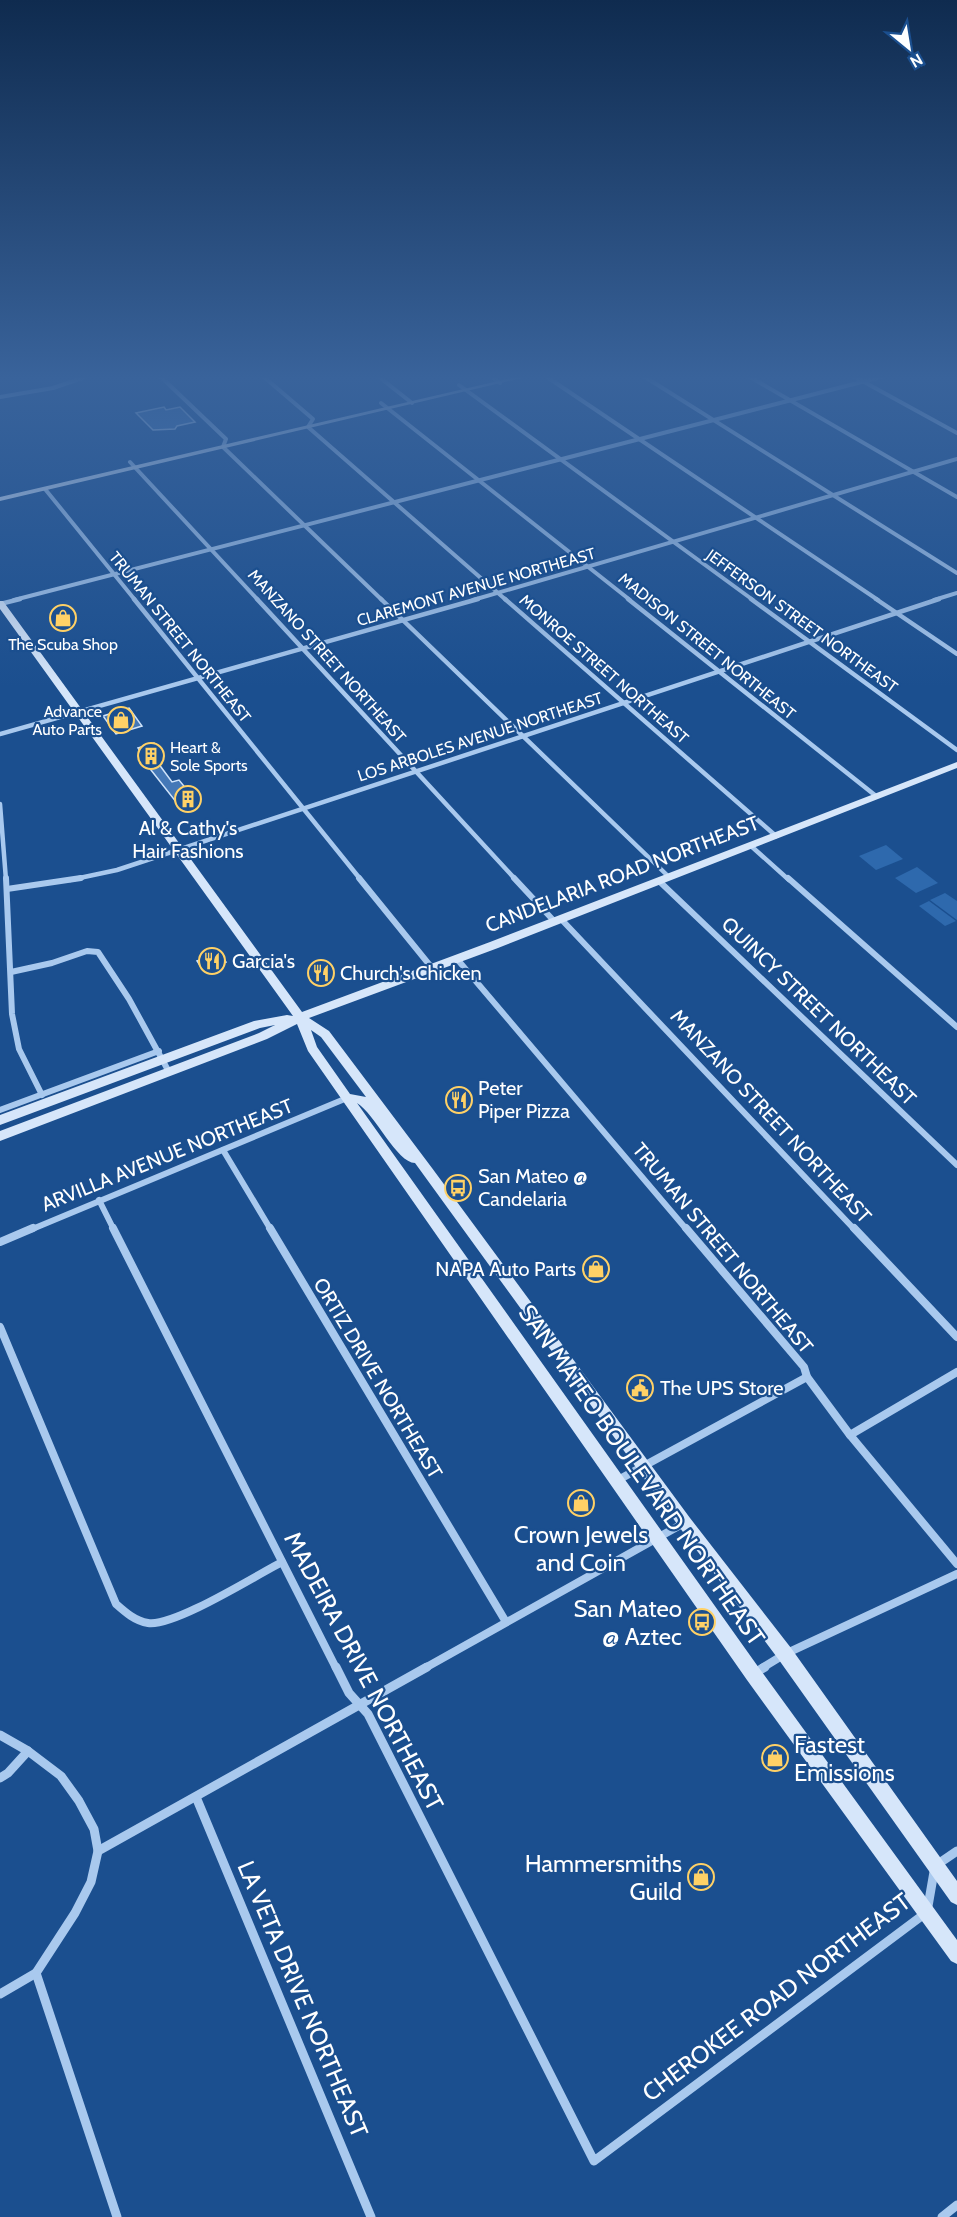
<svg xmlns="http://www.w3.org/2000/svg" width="957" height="2217" font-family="Cabin,sans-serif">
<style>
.green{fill:#2e69ad}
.building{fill:#4478b7;stroke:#cfe3fa;stroke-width:1.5}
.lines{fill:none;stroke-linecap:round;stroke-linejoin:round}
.street-far4{stroke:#a9c9ee;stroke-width:4}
.street-far3{stroke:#a9c9ee;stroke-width:4.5}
.street-far2{stroke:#a9c9ee;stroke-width:6}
.street-far1{stroke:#a9c9ee;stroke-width:8}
.street{stroke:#a9c9ee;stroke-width:9}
.secondary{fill:#d6e6fa;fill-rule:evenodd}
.labels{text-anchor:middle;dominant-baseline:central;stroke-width:4.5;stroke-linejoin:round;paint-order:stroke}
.far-street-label{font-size:16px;fill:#fff;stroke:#1b4f8f}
.far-poi-label{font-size:16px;fill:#fff;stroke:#1b4f8f}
.poi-label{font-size:20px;fill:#fff;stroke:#1b4f8f;text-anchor:start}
.street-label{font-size:20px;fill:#fff;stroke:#1b4f8f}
.near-street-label{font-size:24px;fill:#fff;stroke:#1b4f8f}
.near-poi-label{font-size:24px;fill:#fff;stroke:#1b4f8f;text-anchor:end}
</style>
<rect width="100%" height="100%" fill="#1b4f8f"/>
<g class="green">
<path d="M886,845L903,859L876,870L859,856Z"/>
<path d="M917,867L938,883L916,893L895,878Z"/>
<path d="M945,893L957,901V920L930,900Z"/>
<path d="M929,901L956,921L945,926L919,906Z"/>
</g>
<g class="building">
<path d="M164,407L166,410L180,407L195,422L177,426L175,429L153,430L136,413Z"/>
<path d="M129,708L142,726L116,734L103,716Z"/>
<path d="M154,743L162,753L158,754L161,758L157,760L161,767L172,782L179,780L197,802L180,807L151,770L138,748Z"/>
<path d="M220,953L226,962L203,970L197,961Z"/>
<path d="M775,1748L785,1763L775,1769L765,1754Z"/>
</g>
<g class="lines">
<g class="street-far4">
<path d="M161,377L226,439L223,447L382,600"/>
<path d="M264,377L313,419L308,427L506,600"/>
<path d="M379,377L412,403"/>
<path d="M492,377L500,383"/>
<path d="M547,377L878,600"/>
<path d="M645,377L957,573"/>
<path d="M750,377L957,497"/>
<path d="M855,377L957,433"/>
<path d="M459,385L753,600"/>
<path d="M0,397L53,388L85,377"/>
<path d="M381,403L630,600"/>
<path d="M130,462L258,600"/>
<path d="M45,489L135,600"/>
<path d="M14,600L881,377"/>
<path d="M473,600L957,459"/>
<path d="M934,600L957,593"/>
</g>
<g class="street-far3">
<path d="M134,599L361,880"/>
<path d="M257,599L516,880"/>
<path d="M381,599L669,877"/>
<path d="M505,599L776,836"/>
<path d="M628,599L876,796"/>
<path d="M751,599L957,750"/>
<path d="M876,599L957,654"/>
<path d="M0,604L20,599"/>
<path d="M0,734L478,599"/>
<path d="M0,804L6,880"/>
<path d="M751,846L789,880"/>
<path d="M70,880L117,870L939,599"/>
</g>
<g class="street-far2">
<path d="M6,878L12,1014L19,1049L42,1095"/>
<path d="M359,878L432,968"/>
<path d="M514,878L554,921"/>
<path d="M788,878L957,1027"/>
<path d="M659,881L957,1165"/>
<path d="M7,889L81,878"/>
<path d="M561,919L855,1230"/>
<path d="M457,959L687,1230"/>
<path d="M11,972L52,963L87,951L98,952L129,999L169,1072"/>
<path d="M0,1110L159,1051"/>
<path d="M223,1150L271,1230"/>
<path d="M99,1200L114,1230"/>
<path d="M30,1230L347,1098"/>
</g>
<g class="street-far1">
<path d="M113,1228L336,1668"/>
<path d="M270,1228L506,1622"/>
<path d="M686,1228L804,1367L807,1377L850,1435L957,1564"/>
<path d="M854,1228L957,1337"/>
<path d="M0,1242L33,1228"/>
<path d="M0,1327L116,1604C125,1612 135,1621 148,1623C174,1627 255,1576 282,1562"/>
<path d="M850,1435L957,1372"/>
<path d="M618,1480L807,1377"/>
<path d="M425,1668L684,1523"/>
<path d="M762,1668L785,1654L957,1574"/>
</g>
<g class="street">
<path d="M336,1667L349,1693L368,1714L594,2161L927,1912L935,1866L957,1851"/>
<path d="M753,1674L765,1667"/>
<path d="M0,1735L28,1751L61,1776L79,1801L94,1829L98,1851L91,1882L75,1913L36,1973L0,1994"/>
<path d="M0,1778L8,1773L28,1751"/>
<path d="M196,1797L371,2217"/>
<path d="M98,1851L427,1667"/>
<path d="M36,1973L117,2217"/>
<path d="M942,2217L957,2205"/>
</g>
<g class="secondary">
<path d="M515,377H526L0,501V497Z"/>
<path d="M0,601H3L302,1012L490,942L957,762V768L498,948L309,1018L329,1031L432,1168L690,1518L791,1648L957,1881V1905L951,1902L779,1660L680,1528L415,1163C397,1163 375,1114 357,1103L759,1668L957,1940V1964L951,1961L747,1680L308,1051L297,1024L267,1039L0,1141V1131L259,1033L275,1025L260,1028L0,1125V1115L254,1021L287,1015L293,1016L0,609ZM311,1030L321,1037L366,1097L350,1094L317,1047Z"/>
</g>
</g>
<linearGradient id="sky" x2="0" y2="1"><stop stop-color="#0f2b4f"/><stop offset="0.55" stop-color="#39639b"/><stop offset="1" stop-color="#39639b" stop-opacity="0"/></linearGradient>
<rect width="957" height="687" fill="url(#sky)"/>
<defs>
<symbol id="shop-ring" viewBox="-11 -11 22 22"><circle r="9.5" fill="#1b4f8f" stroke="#ffd166" stroke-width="1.5"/><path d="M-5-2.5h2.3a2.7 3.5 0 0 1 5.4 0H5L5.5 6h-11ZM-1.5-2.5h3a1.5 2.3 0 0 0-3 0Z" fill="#ffd166"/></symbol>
<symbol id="building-ring" viewBox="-11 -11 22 22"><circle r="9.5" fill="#1b4f8f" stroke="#ffd166" stroke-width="1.5"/><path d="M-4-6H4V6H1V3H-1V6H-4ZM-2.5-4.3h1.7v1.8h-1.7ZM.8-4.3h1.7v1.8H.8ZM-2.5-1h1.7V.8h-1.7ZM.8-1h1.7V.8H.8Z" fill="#ffd166"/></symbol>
<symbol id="restaurant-ring" viewBox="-11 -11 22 22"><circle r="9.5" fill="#1b4f8f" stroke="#ffd166" stroke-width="1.5"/><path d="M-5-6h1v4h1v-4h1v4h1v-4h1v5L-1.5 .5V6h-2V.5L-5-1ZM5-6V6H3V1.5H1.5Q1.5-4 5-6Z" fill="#ffd166"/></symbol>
<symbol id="bus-ring" viewBox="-11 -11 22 22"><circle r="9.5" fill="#1b4f8f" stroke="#ffd166" stroke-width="1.5"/><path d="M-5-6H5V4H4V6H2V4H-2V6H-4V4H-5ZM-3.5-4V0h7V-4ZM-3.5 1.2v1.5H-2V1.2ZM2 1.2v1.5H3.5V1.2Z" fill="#ffd166"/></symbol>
<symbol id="civic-ring" viewBox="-11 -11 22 22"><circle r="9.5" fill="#1b4f8f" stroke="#ffd166" stroke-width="1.5"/><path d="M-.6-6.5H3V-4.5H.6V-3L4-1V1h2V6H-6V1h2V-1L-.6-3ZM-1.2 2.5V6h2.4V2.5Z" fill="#ffd166"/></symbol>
</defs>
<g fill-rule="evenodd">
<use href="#shop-ring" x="48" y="603" width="30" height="30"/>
<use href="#shop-ring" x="106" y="705" width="30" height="30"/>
<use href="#building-ring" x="136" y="741" width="30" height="30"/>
<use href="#building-ring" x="173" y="784" width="30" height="30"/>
<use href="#restaurant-ring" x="197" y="946" width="30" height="30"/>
<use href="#restaurant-ring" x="306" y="958" width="30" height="30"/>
<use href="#restaurant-ring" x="444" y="1085" width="30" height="30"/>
<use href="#bus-ring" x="443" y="1173" width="30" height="30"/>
<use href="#shop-ring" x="581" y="1254" width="30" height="30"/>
<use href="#civic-ring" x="625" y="1373" width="30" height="30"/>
<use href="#shop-ring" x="566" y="1488" width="30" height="30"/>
<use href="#bus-ring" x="687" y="1607" width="30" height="30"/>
<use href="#shop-ring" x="760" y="1743" width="30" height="30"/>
<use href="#shop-ring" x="686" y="1862" width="30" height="30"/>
</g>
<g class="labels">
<g class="far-street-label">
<text transform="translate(476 587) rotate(-16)">CLAREMONT AVENUE NORTHEAST</text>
<text transform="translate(802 621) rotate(36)">JEFFERSON STREET NORTHEAST</text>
<text transform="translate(180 637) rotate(51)">TRUMAN STREET NORTHEAST</text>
<text transform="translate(707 646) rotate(39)">MADISON STREET NORTHEAST</text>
<text transform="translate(327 656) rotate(48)">MANZANO STREET NORTHEAST</text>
<text transform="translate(604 669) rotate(41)">MONROE STREET NORTHEAST</text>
<text transform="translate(480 737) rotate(-18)">LOS ARBOLES AVENUE NORTHEAST</text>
</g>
<g class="far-poi-label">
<text x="63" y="644">The Scuba Shop</text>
<text x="102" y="711" text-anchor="end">Advance<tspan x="102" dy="18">Auto Parts</tspan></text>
<text x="170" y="747" text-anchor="start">Heart &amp;<tspan x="170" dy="18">Sole Sports</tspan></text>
</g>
<g class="poi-label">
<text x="188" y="828" text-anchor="middle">Al &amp; Cathy's<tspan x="188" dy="23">Hair Fashions</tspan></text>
<text x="232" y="961">Garcia's</text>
<text x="340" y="973">Church's Chicken</text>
<text x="478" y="1088">Peter<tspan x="478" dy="23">Piper Pizza</tspan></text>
<text x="478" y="1176">San Mateo @<tspan x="478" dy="23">Candelaria</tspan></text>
<text x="576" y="1269" text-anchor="end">NAPA Auto Parts</text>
<text x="660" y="1388">The UPS Store</text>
</g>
<g class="street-label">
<text transform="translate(622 874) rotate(-21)">CANDELARIA ROAD NORTHEAST</text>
<text transform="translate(819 1011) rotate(44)">QUINCY STREET NORTHEAST</text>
<text transform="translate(771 1116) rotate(47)">MANZANO STREET NORTHEAST</text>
<text transform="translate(167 1155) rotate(-22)">ARVILLA AVENUE NORTHEAST</text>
<text transform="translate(723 1248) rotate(50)">TRUMAN STREET NORTHEAST</text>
<text transform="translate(378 1378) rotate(59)">ORTIZ DRIVE NORTHEAST</text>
</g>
<g class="near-street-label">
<text transform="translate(642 1475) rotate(55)">SAN MATEO BOULEVARD NORTHEAST</text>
<text transform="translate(364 1671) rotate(62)">MADEIRA DRIVE NORTHEAST</text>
<text transform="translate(776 1997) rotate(-37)">CHEROKEE ROAD NORTHEAST</text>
<text transform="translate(303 1999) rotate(67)">LA VETA DRIVE NORTHEAST</text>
</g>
<g class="near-poi-label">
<text x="581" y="1534" text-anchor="middle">Crown Jewels<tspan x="581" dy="28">and Coin</tspan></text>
<text x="682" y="1608">San Mateo<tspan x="682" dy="28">@ Aztec</tspan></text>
<text x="794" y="1744" text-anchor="start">Fastest<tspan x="794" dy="28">Emissions</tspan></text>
<text x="682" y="1863">Hammersmiths<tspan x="682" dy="28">Guild</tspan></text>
</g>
</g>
<g transform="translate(909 48) rotate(150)" stroke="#1b4f8f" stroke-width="4.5" paint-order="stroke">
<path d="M0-4.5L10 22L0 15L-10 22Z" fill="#ffffff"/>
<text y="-9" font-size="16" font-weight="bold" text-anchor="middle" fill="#ffffff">N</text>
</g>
</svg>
